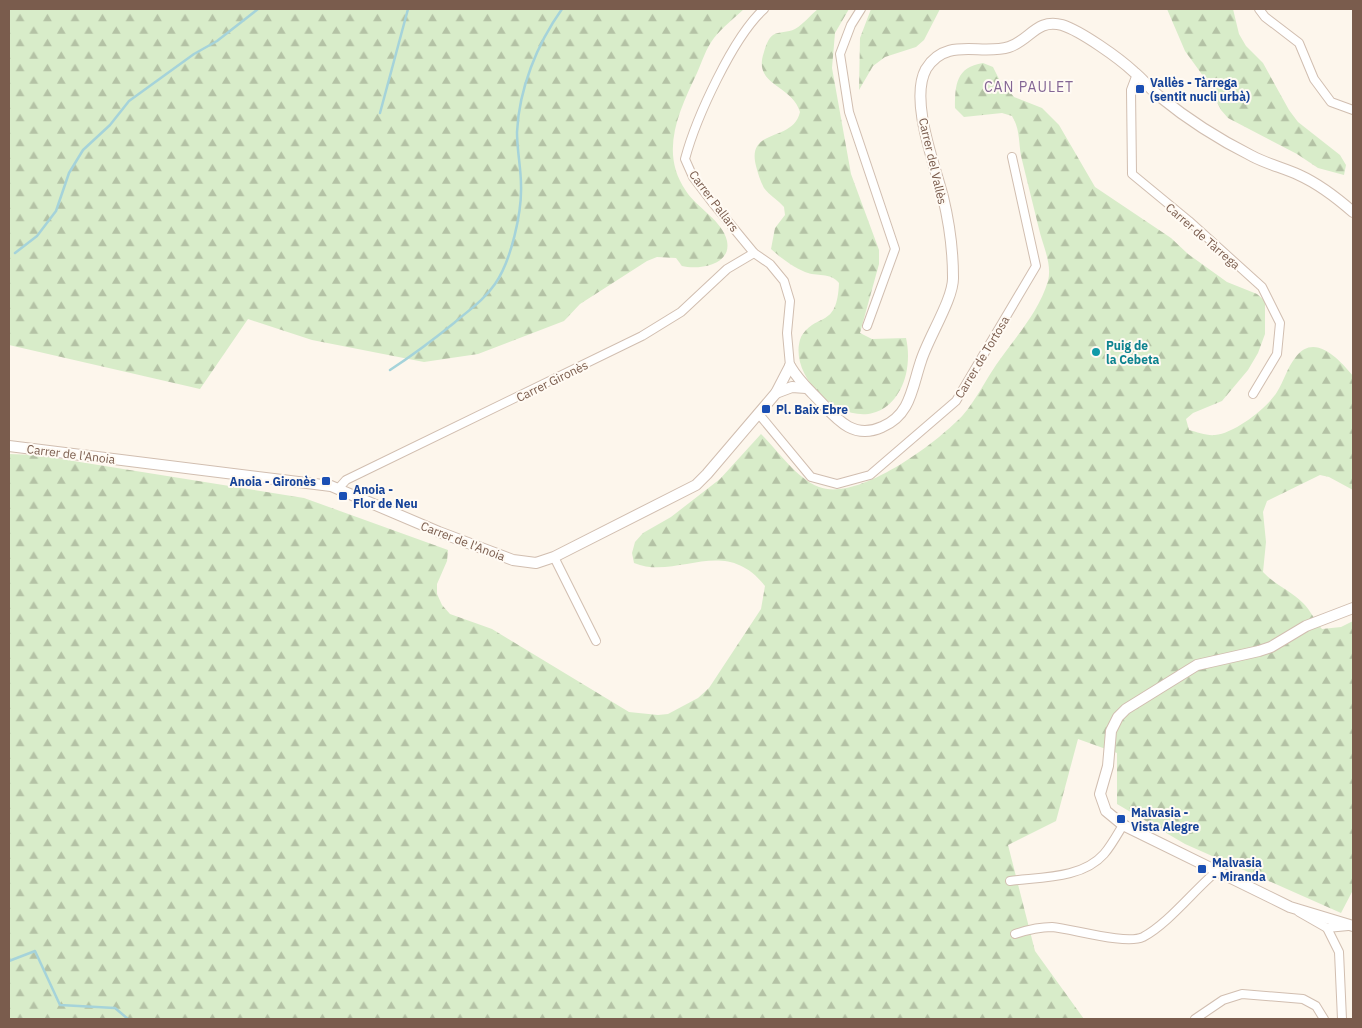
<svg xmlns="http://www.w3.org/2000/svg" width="1362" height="1028" font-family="'IBM Plex Sans',sans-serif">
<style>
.forest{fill:url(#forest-firs)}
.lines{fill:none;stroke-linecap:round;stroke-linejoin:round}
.stream{stroke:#a5d3da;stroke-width:2.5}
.minor-casing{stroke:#d1beb0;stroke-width:10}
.tertiary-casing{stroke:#d1beb0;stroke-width:12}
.minor{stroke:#fff;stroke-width:8}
.tertiary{stroke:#fff;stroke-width:10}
.transit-dot{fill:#1a4fb4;stroke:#fffaf3;stroke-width:2}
.culture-dot{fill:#0f9aa8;stroke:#fffaf3;stroke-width:2}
.labels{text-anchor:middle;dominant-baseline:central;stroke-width:4;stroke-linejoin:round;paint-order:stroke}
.transit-label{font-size:12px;font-weight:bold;fill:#164399;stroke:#fffaf3;text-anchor:start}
.street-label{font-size:12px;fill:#7a5c4d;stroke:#fffaf3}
.culture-label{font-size:12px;font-weight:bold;fill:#0d838f;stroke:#fffaf3;text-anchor:start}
.neighbourhood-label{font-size:14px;letter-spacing:1px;fill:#846695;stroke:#fffaf3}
</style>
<defs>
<pattern id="forest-firs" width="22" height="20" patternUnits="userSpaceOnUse" patternTransform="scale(1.25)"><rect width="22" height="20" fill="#d8ecc9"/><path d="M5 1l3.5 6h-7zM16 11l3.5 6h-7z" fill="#b4c2a5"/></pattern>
</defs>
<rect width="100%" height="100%" fill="#fdf6ec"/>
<g class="forest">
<path d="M9,9H744C734,18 722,28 714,38C706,48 702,62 697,73C679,111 659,152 686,191C697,208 723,221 727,241C732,266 697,270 682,266L676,258L657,257L647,261L580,304L564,321L478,354L424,362L312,340L248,319L200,389L9,345Z"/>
<path d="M818,9H849L835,33L832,68L851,174L879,250V264L860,333L872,339L906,338C910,355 908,376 900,390C867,451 783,383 801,337C817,311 837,330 839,283C830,272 817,277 805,272C793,267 781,258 771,249L775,228L785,215L784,207C778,200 769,195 764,188C760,181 758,173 756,166C746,127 793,143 800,112C792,84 752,86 764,52C766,45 768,39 773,35C779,31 788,33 795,29C804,24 810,15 818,9Z"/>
<path d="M871,9H940L924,40L916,47L885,57L873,66L859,90L860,38Z"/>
<path d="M1167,9H1233L1239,34L1246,46L1263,63L1289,110L1298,122L1340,155L1346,165L1344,175L1318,168L1297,154L1228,118L1221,110L1206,80L1185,51Z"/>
<path d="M983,63L993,67L999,79L1014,97L1042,108L1059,125L1095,187L1171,238L1188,254L1227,282L1257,294L1265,301V334L1258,353L1248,370L1222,401L1193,413L1186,419L1189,430C1197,432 1207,436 1215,435C1235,433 1267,408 1277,392C1284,381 1287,368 1295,358C1314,331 1340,360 1353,376V490L1329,477L1320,475L1267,501L1263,512L1266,542L1263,572C1275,585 1291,591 1303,603C1311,611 1315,621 1322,629L1341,627L1353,621V890L1341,913L1185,844L1117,804V753L1078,739L1056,821L1008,845L1035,951L1084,1019H9V454L36,455L304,498L448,550L447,561L437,584V594L442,605L450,614L492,629L629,712L658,715L668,714L698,698L709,688L761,609L765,586C724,534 678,581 634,563L632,553L635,542L643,533L671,517L720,479L761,434C778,451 796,478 819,487C858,502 937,443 963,415C976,400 985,381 996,365C1014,339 1039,312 1048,281C1052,265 1044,248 1040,233C1034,209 1028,184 1022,160C1018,144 1021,131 1012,116L1002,113L964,117L955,108C955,85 956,67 983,63Z"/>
</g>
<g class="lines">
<g class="stream">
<path d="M380,113L408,9"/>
<path d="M15,253L37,236L56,211L69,173L83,150L110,125L129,101L194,54L217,41L258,9"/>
<path d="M390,370C413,355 433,340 454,323C469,310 484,300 495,284C511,261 522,213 521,185C521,168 517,151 517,132C519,89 537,44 562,9"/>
<path d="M9,961L35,951L60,1005L115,1008L128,1019"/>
</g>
<defs>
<g id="minor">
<path d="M764,9C733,37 696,118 685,159L693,177L712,202L754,253L770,264L784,281L790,301L787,333L790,366"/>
<path d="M861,9L851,25L840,54L849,112L895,249L867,326"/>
<path d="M1259,9L1265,17L1299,43L1314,79L1331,102L1353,110"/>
<path d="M1137,74L1131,90L1132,174L1189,221L1262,287L1280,323L1277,354L1253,394"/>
<path d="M758,413L811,477L837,484L870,475L956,401L1036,266L1012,157"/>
<path d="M338,489L346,480L642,336L681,312L727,269L754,253"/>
<path d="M554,557L596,641"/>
<path d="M1010,881C1040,877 1082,879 1104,854C1111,846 1117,835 1123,825"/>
<path d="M1299,912L1327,928L1348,926"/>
<path d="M1327,928L1339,952L1342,1019"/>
<path d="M1015,934C1027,930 1039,927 1052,927C1073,929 1126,945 1143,937C1168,924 1195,889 1217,871"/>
<path d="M1195,1019L1223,1000L1242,994L1303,999L1316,1006L1324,1019"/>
</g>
<g id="tertiary">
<path d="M790,366C796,376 803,384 812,393C832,412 849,442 882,427C911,415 912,387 921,361C928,338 954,298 953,277C953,251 949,222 943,197C935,165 909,100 926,69C946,36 981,56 1009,47C1030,40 1037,18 1062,25C1081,31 1119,58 1134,72C1143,79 1150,89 1159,96C1187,119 1220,140 1252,156C1267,164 1284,168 1299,175C1319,184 1337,198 1353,212"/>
<path d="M776,393L792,387L806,388"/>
<path d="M9,446L331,486L439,532L513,560L536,563L554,557L696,485L707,474L776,393L790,366"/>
<path d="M1353,608L1306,626L1271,647L1259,651L1197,665L1126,709L1118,717L1111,731L1108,766L1100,794L1106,811L1123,825L1290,907L1353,926"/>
</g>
</defs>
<use href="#minor" class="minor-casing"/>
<use href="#tertiary" class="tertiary-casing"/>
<use href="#minor" class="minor"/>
<use href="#tertiary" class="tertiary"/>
</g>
<g class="transit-dot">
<rect x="1135" y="84" width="10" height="10" rx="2.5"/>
<rect x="761" y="404" width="10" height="10" rx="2.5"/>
<rect x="321" y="476" width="10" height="10" rx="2.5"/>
<rect x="338" y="491" width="10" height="10" rx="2.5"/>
<rect x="1116" y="814" width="10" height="10" rx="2.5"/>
<rect x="1197" y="864" width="10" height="10" rx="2.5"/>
</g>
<circle class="culture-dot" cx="1096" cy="352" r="5"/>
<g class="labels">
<g class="transit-label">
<text x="1150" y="82">Vallès - Tàrrega<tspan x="1150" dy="14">(sentit nucli urbà)</tspan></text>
<text x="776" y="409">Pl. Baix Ebre</text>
<text x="316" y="481" text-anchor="end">Anoia - Gironès</text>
<text x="353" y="489">Anoia -<tspan x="353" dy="14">Flor de Neu</tspan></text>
<text x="1131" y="812">Malvasia -<tspan x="1131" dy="14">Vista Alegre</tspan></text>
<text x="1212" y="862">Malvasia<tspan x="1212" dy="14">- Miranda</tspan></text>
</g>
<g class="street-label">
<text transform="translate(933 161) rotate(77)">Carrer del Vallès</text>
<text transform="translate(714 201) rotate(53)">Carrer Pallars</text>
<text transform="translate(1203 236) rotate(41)">Carrer de Tàrrega</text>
<text transform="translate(982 357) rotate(-59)">Carrer de Tortosa</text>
<text transform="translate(552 381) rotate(-26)">Carrer Gironès</text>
<text transform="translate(71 454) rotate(7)">Carrer de l'Anoia</text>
<text transform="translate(463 541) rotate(21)">Carrer de l'Anoia</text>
</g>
<g class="culture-label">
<text x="1106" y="345">Puig de<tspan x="1106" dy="14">la Cebeta</tspan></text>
</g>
<g class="neighbourhood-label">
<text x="1029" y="87">CAN PAULET</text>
</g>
</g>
<rect width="1362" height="1028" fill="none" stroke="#7a5c4d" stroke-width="20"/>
</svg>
